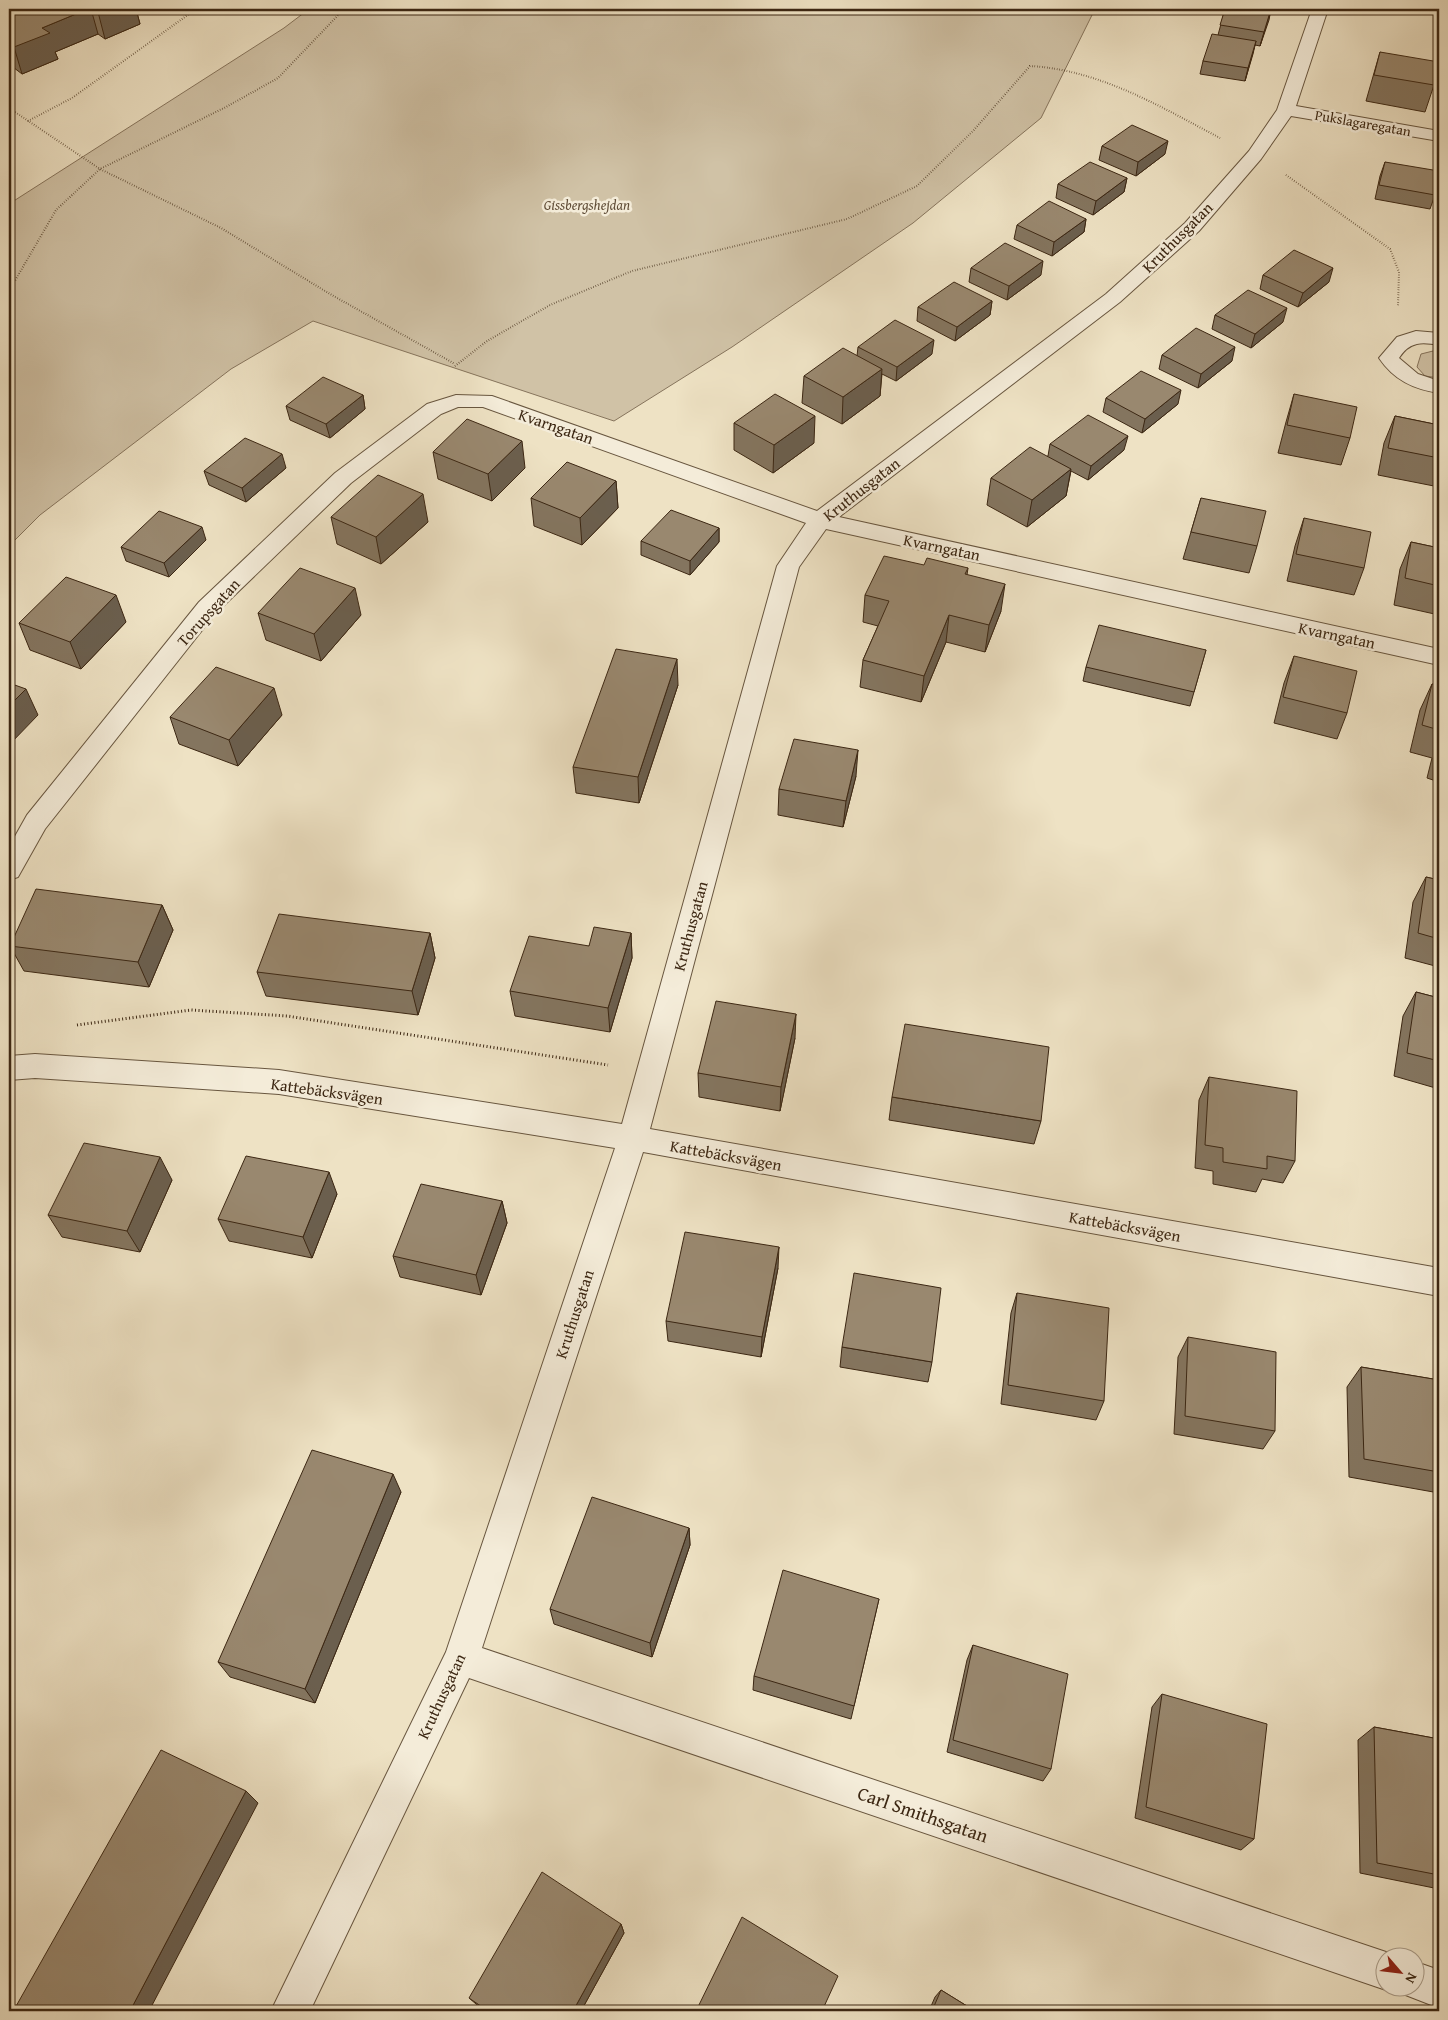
<svg xmlns="http://www.w3.org/2000/svg" width="1448" height="2020" font-family="'Gentium Book Plus',serif">
<style>
.green{fill:#d0c2a6;stroke:#86745c}
.lines{fill:none;stroke-linecap:round;stroke-linejoin:round}
.street-casing{stroke:#68563f;stroke-width:2}
.path-far1{stroke:#3c2713;stroke-width:2;stroke-dasharray:0.5 2;stroke-linecap:butt}
.path{stroke:#3c2713;stroke-width:3;stroke-dasharray:1 2.5;stroke-linecap:butt}
.street{fill:#f4ecd9;fill-rule:evenodd}
.wall{fill:#84755f;stroke:#3c2713}
.shaded-wall{fill:#6b5f4e;stroke:#3c2713}
.building{fill:#99886f;stroke:#3c2713}
.labels{text-anchor:middle;dominant-baseline:central;stroke-width:5;stroke-linejoin:round;paint-order:stroke}
.far-street-label{font-size:14px;fill:#3c2713;stroke:#f4ecd9}
.far-park-label{font-size:14px;font-style:italic;fill:#614e38;stroke:#f4ecd9}
.street-label{font-size:16px;fill:#3c2713;stroke:#f4ecd9}
.near-street-label{font-size:19px;fill:#3c2713;stroke:#f4ecd9}
</style>
<rect width="100%" height="100%" fill="#eee2c4"/>
<filter id="stains"><feTurbulence type="fractalNoise" baseFrequency=".004" numOctaves="4"/><feColorMatrix values="0 0 0 0 .2 0 0 0 0 .09 0 0 0 0 .02 0 0 0 .5 -.17"/></filter>
<radialGradient id="worn" r=".72"><stop offset=".6" stop-color="#630" stop-opacity="0"/><stop offset="1" stop-color="#630" stop-opacity=".3"/></radialGradient>
<g class="green">
<path d="M309,9H1095L1041,118L913,223L732,347L614,421L313,321L231,369L40,515L9,546V204L284,28Z"/>
<path d="M1433,351L1439,352V378L1425,376L1417,367L1421,354Z"/>
</g>
<g class="lines">
<defs>
<g id="street">
<path d="M1312,9H1328L1296,106L1439,131V141L1291,116L1261,159L1199,231L1120,302L839,517L1439,649V665L826,529L799,567L650,1129L1439,1268V1296L643,1152L482,1648L1386,1952L1399,1958H1386V1988H1392L1386,1990L469,1678L310,2011H271L446,1652L615,1148L279,1094L35,1078L9,1080V1056L35,1054L279,1070L622,1124L777,566L806,523L483,407H458L441,414L351,483L215,614L45,829L18,877L9,880V847L27,815L199,602L335,473L427,404L456,395L492,396L817,511L1106,294L1185,223L1249,151L1277,110Z"/>
<path d="M1416,331L1439,333V345C1422,342 1410,341 1399,358L1418,374L1439,381V393C1413,389 1394,380 1379,358L1397,337Z"/>
<path d="M1416,1962L1439,1970V2008L1403,1994L1400,1988H1416Z"/>
</g>
</defs>
<use href="#street" class="street-casing"/>
<g class="path-far1">
<path d="M9,108L100,169L221,228L330,294L455,364"/>
<path d="M28,121L72,98L196,9"/>
<path d="M1286,175L1390,249L1399,272L1398,306"/>
<path d="M9,291L56,210L100,169L226,107L278,78L344,9"/>
<path d="M455,366L487,341L550,305L632,271L847,219L917,186L973,131L1030,66C1100,70 1159,106 1220,138"/>
</g>
<path class="path" d="M77,1025L191,1010L287,1016L608,1065"/>
<use href="#street" class="street"/>
</g>
<g class="wall">
<path d="M11,9H136L140,24L105,39L98,34L55,52L58,59L22,74L9,64V10Z"/>
<path d="M1225,9H1273L1272,11H1271L1260,46L1255,45L1245,81L1200,74L1203,61L1218,35Z"/>
<path d="M1380,52L1434,85L1425,112L1366,101Z"/>
<path d="M1102,146L1165,154L1136,176L1099,160Z"/>
<path d="M1385,162L1435,195L1430,209L1375,199L1380,176Z"/>
<path d="M1127,178L1124,192L1093,215L1056,198L1058,184Z"/>
<path d="M1086,219L1084,232L1052,256L1014,239L1017,225Z"/>
<path d="M971,268L1041,275L1007,300L969,282Z"/>
<path d="M1263,275L1329,282L1298,307L1260,289Z"/>
<path d="M992,301L990,315L955,341L917,321L918,307Z"/>
<path d="M1215,315L1283,322L1251,348L1212,329Z"/>
<path d="M858,347L932,354L896,381L882,374L880,396L842,424L802,403L804,376L857,356Z"/>
<path d="M1162,355L1232,361L1198,388L1159,369Z"/>
<path d="M1294,394L1350,438L1341,465L1278,453L1286,422Z"/>
<path d="M363,395L365,409L330,438L290,420L286,406Z"/>
<path d="M1106,398L1178,404L1142,433L1103,412Z"/>
<path d="M1395,416L1439,425V487L1378,475L1384,443Z"/>
<path d="M734,423L814,443L773,473L734,450Z"/>
<path d="M1050,444L1124,450L1088,480L1071,471L1066,496L1027,527L987,505L991,478L1048,456Z"/>
<path d="M433,452L525,468L492,501L438,479Z"/>
<path d="M286,468L246,502L209,485L204,471Z"/>
<path d="M616,481L618,508L582,545L534,526L531,498Z"/>
<path d="M1201,498L1257,546L1249,573L1183,559Z"/>
<path d="M331,517L428,522L381,564L337,544Z"/>
<path d="M1304,518L1364,568L1354,595L1287,581L1295,546Z"/>
<path d="M719,528V542L690,575L641,555V541Z"/>
<path d="M206,540L169,577L126,561L121,547Z"/>
<path d="M1411,542L1439,548V615L1394,605L1400,569Z"/>
<path d="M968,568L967,575L1001,611L985,652L946,642L921,702L860,687L863,660L878,626L863,622L865,595Z"/>
<path d="M258,613L361,615L321,661L266,640Z"/>
<path d="M126,622L81,669L30,650L19,623Z"/>
<path d="M1206,650L1190,706L1083,681L1086,667Z"/>
<path d="M1294,656L1347,713L1337,739L1274,723L1284,683Z"/>
<path d="M1432,684L1439,686V782L1427,778L1432,758L1410,752L1420,710Z"/>
<path d="M678,685L639,803L576,793L573,767Z"/>
<path d="M282,715L238,766L179,744L170,717Z"/>
<path d="M856,776L843,827L778,815L779,789Z"/>
<path d="M1426,877L1439,880V967L1405,958L1413,902Z"/>
<path d="M162,905L173,930L149,987L24,971L10,946Z"/>
<path d="M430,933L435,958L418,1015L266,996L257,972Z"/>
<path d="M631,933L632,958L610,1032L515,1016L510,991L589,946Z"/>
<path d="M1416,992L1439,998V1089L1394,1076L1403,1016Z"/>
<path d="M795,1038L780,1111L699,1097L698,1073Z"/>
<path d="M1209,1077L1295,1161L1283,1183L1262,1179L1256,1192L1213,1184V1171L1195,1168L1199,1100Z"/>
<path d="M892,1097L1041,1121L1034,1144L889,1120Z"/>
<path d="M172,1180L140,1252L62,1237L48,1215Z"/>
<path d="M337,1194L312,1258L229,1241L218,1219Z"/>
<path d="M502,1201L507,1223L481,1295L400,1277L393,1256Z"/>
<path d="M778,1268L761,1357L668,1341L666,1321Z"/>
<path d="M1017,1293L1104,1401L1096,1420L1001,1404L1011,1313Z"/>
<path d="M1188,1337L1275,1431L1263,1449L1174,1434L1178,1357Z"/>
<path d="M842,1347L932,1362L928,1382L840,1367Z"/>
<path d="M1361,1367L1439,1380V1493L1349,1477L1347,1387Z"/>
<path d="M401,1492L315,1703L230,1677L218,1662Z"/>
<path d="M689,1528L690,1545L652,1657L554,1624L550,1609Z"/>
<path d="M879,1599L851,1719L753,1690L754,1676Z"/>
<path d="M973,1645L1051,1769L1043,1781L947,1752L967,1660Z"/>
<path d="M1162,1694L1254,1839L1241,1850L1135,1818L1152,1707Z"/>
<path d="M1374,1727L1439,1739V1889L1360,1873L1358,1740Z"/>
<path d="M621,1924L624,1933L581,2011H486L476,2004L469,1998Z"/>
<path d="M941,1990L975,2011H929L935,1997Z"/>
</g>
<g class="shaded-wall">
<path d="M88,9H91L98,34L55,52L58,59L22,74L14,47L42,28Z"/>
<path d="M106,9H136L140,24L105,39L98,12Z"/>
<path d="M1271,9L1269,20L1260,46L1264,32Z"/>
<path d="M1256,41L1253,54L1245,81L1248,68Z"/>
<path d="M1168,141L1165,154L1136,176L1138,162Z"/>
<path d="M1127,178L1124,192L1093,215L1096,201Z"/>
<path d="M1086,219L1084,232L1052,256L1054,242Z"/>
<path d="M1043,261L1041,275L1007,300L1009,286Z"/>
<path d="M1333,268L1329,282L1298,307L1303,293Z"/>
<path d="M992,301L990,315L955,341L957,327Z"/>
<path d="M1287,308L1283,322L1251,348L1255,334Z"/>
<path d="M934,340L932,354L896,381L897,367Z"/>
<path d="M1235,347L1232,361L1198,388L1201,374Z"/>
<path d="M882,369L880,396L842,424L843,397Z"/>
<path d="M1181,390L1178,404L1142,433L1145,419Z"/>
<path d="M363,395L365,409L330,438L326,424Z"/>
<path d="M815,416L814,443L773,473L774,445Z"/>
<path d="M1128,436L1124,450L1088,480L1091,466Z"/>
<path d="M522,441L525,468L492,501L488,474Z"/>
<path d="M282,454L286,468L246,502L242,488Z"/>
<path d="M1071,469L1066,496L1027,527L1032,500Z"/>
<path d="M616,481L618,508L582,545L580,518Z"/>
<path d="M423,494L428,522L381,564L376,537Z"/>
<path d="M202,527L206,540L169,577L164,563Z"/>
<path d="M719,528V542L690,575V561Z"/>
<path d="M1005,584L1001,611L985,652L989,625Z"/>
<path d="M355,588L361,615L321,661L314,634Z"/>
<path d="M116,595L126,622L81,669L70,642Z"/>
<path d="M949,615L946,642L921,702L924,676Z"/>
<path d="M677,659L678,685L639,803L638,777Z"/>
<path d="M274,688L282,715L238,766L229,740Z"/>
<path d="M26,689L38,715L9,745V706Z"/>
<path d="M858,750L856,776L843,827L846,801Z"/>
<path d="M162,905L173,930L149,987L138,962Z"/>
<path d="M430,933L435,958L418,1015L412,991Z"/>
<path d="M631,933L632,958L610,1032L608,1008Z"/>
<path d="M796,1014L795,1038L780,1111L781,1087Z"/>
<path d="M160,1157L172,1180L140,1252L127,1231Z"/>
<path d="M9,1159L14,1167L9,1177Z"/>
<path d="M329,1172L337,1194L312,1258L303,1237Z"/>
<path d="M502,1201L507,1223L481,1295L476,1275Z"/>
<path d="M779,1247L778,1268L761,1357L762,1337Z"/>
<path d="M393,1474L401,1492L315,1703L305,1689Z"/>
<path d="M689,1528L690,1545L652,1657L650,1643Z"/>
<path d="M246,1791L258,1803L149,2011H130Z"/>
<path d="M621,1924L624,1933L581,2011H573Z"/>
</g>
<g class="building">
<path d="M11,9H88L42,28L50,33L14,47L9,44V10Z"/>
<path d="M92,9H106L98,12Z"/>
<path d="M1225,9H1271L1264,32L1220,25Z"/>
<path d="M1212,34L1256,41L1248,68L1203,61Z"/>
<path d="M1380,52L1439,62L1434,85L1374,75Z"/>
<path d="M1132,125L1168,141L1138,162L1102,146Z"/>
<path d="M1090,162L1127,178L1096,201L1058,184Z"/>
<path d="M1385,162L1439,171L1435,195L1379,185Z"/>
<path d="M1049,201L1086,219L1054,242L1017,225Z"/>
<path d="M1005,243L1043,261L1009,286L971,268Z"/>
<path d="M1294,250L1333,268L1303,293L1263,275Z"/>
<path d="M954,282L992,301L957,327L918,307Z"/>
<path d="M1248,290L1287,308L1255,334L1215,315Z"/>
<path d="M895,320L934,340L897,367L858,347Z"/>
<path d="M1196,328L1235,347L1201,374L1162,355Z"/>
<path d="M843,348L882,369L843,397L804,376Z"/>
<path d="M1141,371L1181,390L1145,419L1106,398Z"/>
<path d="M323,377L363,395L326,424L286,406Z"/>
<path d="M775,394L815,416L774,445L734,423Z"/>
<path d="M1294,394L1357,407L1350,438L1287,425Z"/>
<path d="M1088,415L1128,436L1091,466L1050,444Z"/>
<path d="M1395,416L1439,425V458L1388,448Z"/>
<path d="M467,419L522,441L488,474L433,452Z"/>
<path d="M245,438L282,454L242,488L204,471Z"/>
<path d="M1030,447L1071,469L1032,500L991,478Z"/>
<path d="M567,462L616,481L580,518L531,498Z"/>
<path d="M378,475L423,494L376,537L331,517Z"/>
<path d="M1201,498L1266,511L1257,546L1191,532Z"/>
<path d="M671,510L719,528L690,561L641,541Z"/>
<path d="M159,511L202,527L164,563L121,547Z"/>
<path d="M1304,518L1371,532L1364,568L1296,554Z"/>
<path d="M1411,542L1439,548V586L1405,578Z"/>
<path d="M884,556L924,565L927,558L968,568L965,574L1005,584L989,625L949,615L924,676L863,660L889,601L865,595Z"/>
<path d="M300,568L355,588L314,634L258,613Z"/>
<path d="M66,577L116,595L70,642L19,623Z"/>
<path d="M1099,625L1206,650L1194,692L1086,667Z"/>
<path d="M616,649L677,659L638,777L573,767Z"/>
<path d="M1294,656L1357,671L1347,713L1283,697Z"/>
<path d="M216,667L274,688L229,740L170,717Z"/>
<path d="M9,683L26,689L9,706Z"/>
<path d="M1432,684L1439,686V730L1422,725Z"/>
<path d="M794,739L858,750L846,801L779,789Z"/>
<path d="M1426,877L1439,880V939L1418,933Z"/>
<path d="M36,889L162,905L138,962L10,946Z"/>
<path d="M279,914L430,933L412,991L257,972Z"/>
<path d="M594,927L631,933L608,1008L510,991L529,936L589,946Z"/>
<path d="M1416,992L1439,998V1061L1407,1053Z"/>
<path d="M716,1001L796,1014L781,1087L698,1073Z"/>
<path d="M905,1024L1049,1047L1041,1121L892,1097Z"/>
<path d="M1209,1077L1297,1091L1295,1161L1267,1156V1169L1223,1162V1148L1205,1145Z"/>
<path d="M84,1143L160,1157L127,1231L48,1215Z"/>
<path d="M246,1156L329,1172L303,1237L218,1219Z"/>
<path d="M421,1184L502,1201L476,1275L393,1256Z"/>
<path d="M685,1232L779,1247L762,1337L666,1321Z"/>
<path d="M854,1273L941,1288L932,1362L842,1347Z"/>
<path d="M1017,1293L1109,1308L1104,1401L1008,1385Z"/>
<path d="M1188,1337L1276,1352L1275,1431L1185,1416Z"/>
<path d="M1361,1367L1439,1380V1472L1364,1459Z"/>
<path d="M312,1450L393,1474L305,1689L218,1662Z"/>
<path d="M592,1497L689,1528L650,1643L550,1609Z"/>
<path d="M783,1570L879,1599L854,1706L754,1676Z"/>
<path d="M973,1645L1068,1674L1051,1769L953,1740Z"/>
<path d="M1162,1694L1267,1724L1254,1839L1146,1807Z"/>
<path d="M1374,1727L1439,1739V1875L1377,1863Z"/>
<path d="M161,1750L246,1791L130,2011H22L15,2008Z"/>
<path d="M542,1872L621,1924L573,2011H488L469,1998Z"/>
<path d="M742,1917L838,1976L822,2011H696Z"/>
<path d="M941,1990L975,2011H932Z"/>
</g>
<g class="labels">
<g class="far-street-label">
<text transform="translate(1363 123) rotate(10)">Pukslagaregatan</text>
</g>
<g class="far-park-label">
<text x="587" y="205">Gissbergshejdan</text>
</g>
<g class="street-label">
<text transform="translate(1177 237) rotate(-45)">Kruthusgatan</text>
<text transform="translate(556 426) rotate(19)">Kvarngatan</text>
<text transform="translate(861 489) rotate(-38)">Kruthusgatan</text>
<text transform="translate(942 547) rotate(12)">Kvarngatan</text>
<text transform="translate(208 612) rotate(-48)">Torupsgatan</text>
<text transform="translate(1337 635) rotate(12)">Kvarngatan</text>
<text transform="translate(690 926) rotate(-75)">Kruthusgatan</text>
<text transform="translate(327 1091) rotate(8)">Kattebäcksvägen</text>
<text transform="translate(726 1155) rotate(10)">Kattebäcksvägen</text>
<text transform="translate(1125 1226) rotate(10)">Kattebäcksvägen</text>
<text transform="translate(574 1314) rotate(-72)">Kruthusgatan</text>
<text transform="translate(441 1696) rotate(-65)">Kruthusgatan</text>
</g>
<g class="near-street-label">
<text transform="translate(923 1814) rotate(19)">Carl Smithsgatan</text>
</g>
</g>
<rect width="1448" height="2020" fill="none" stroke="#eee2c4" stroke-width="30"/>
<rect x="10" y="10" width="1428" height="2000" fill="none" stroke="#3c2713" stroke-width="2.5"/>
<rect x="15" y="15" width="1418" height="1990" fill="none" stroke="#3c2713"/>
<g transform="translate(1400 1972) rotate(118)"><circle r="24" fill="#f4ecd9" stroke="#aa9d8a"/>
<path d="M0-4L9 19L0 12L-9 19Z" fill="#8f2418"/>
<text y="-8" font-size="14" font-weight="bold" text-anchor="middle" fill="#3c2713">N</text>
</g>
<rect width="100%" height="100%" filter="url(#stains)"/>
<rect width="100%" height="100%" fill="url(#worn)"/>
</svg>
